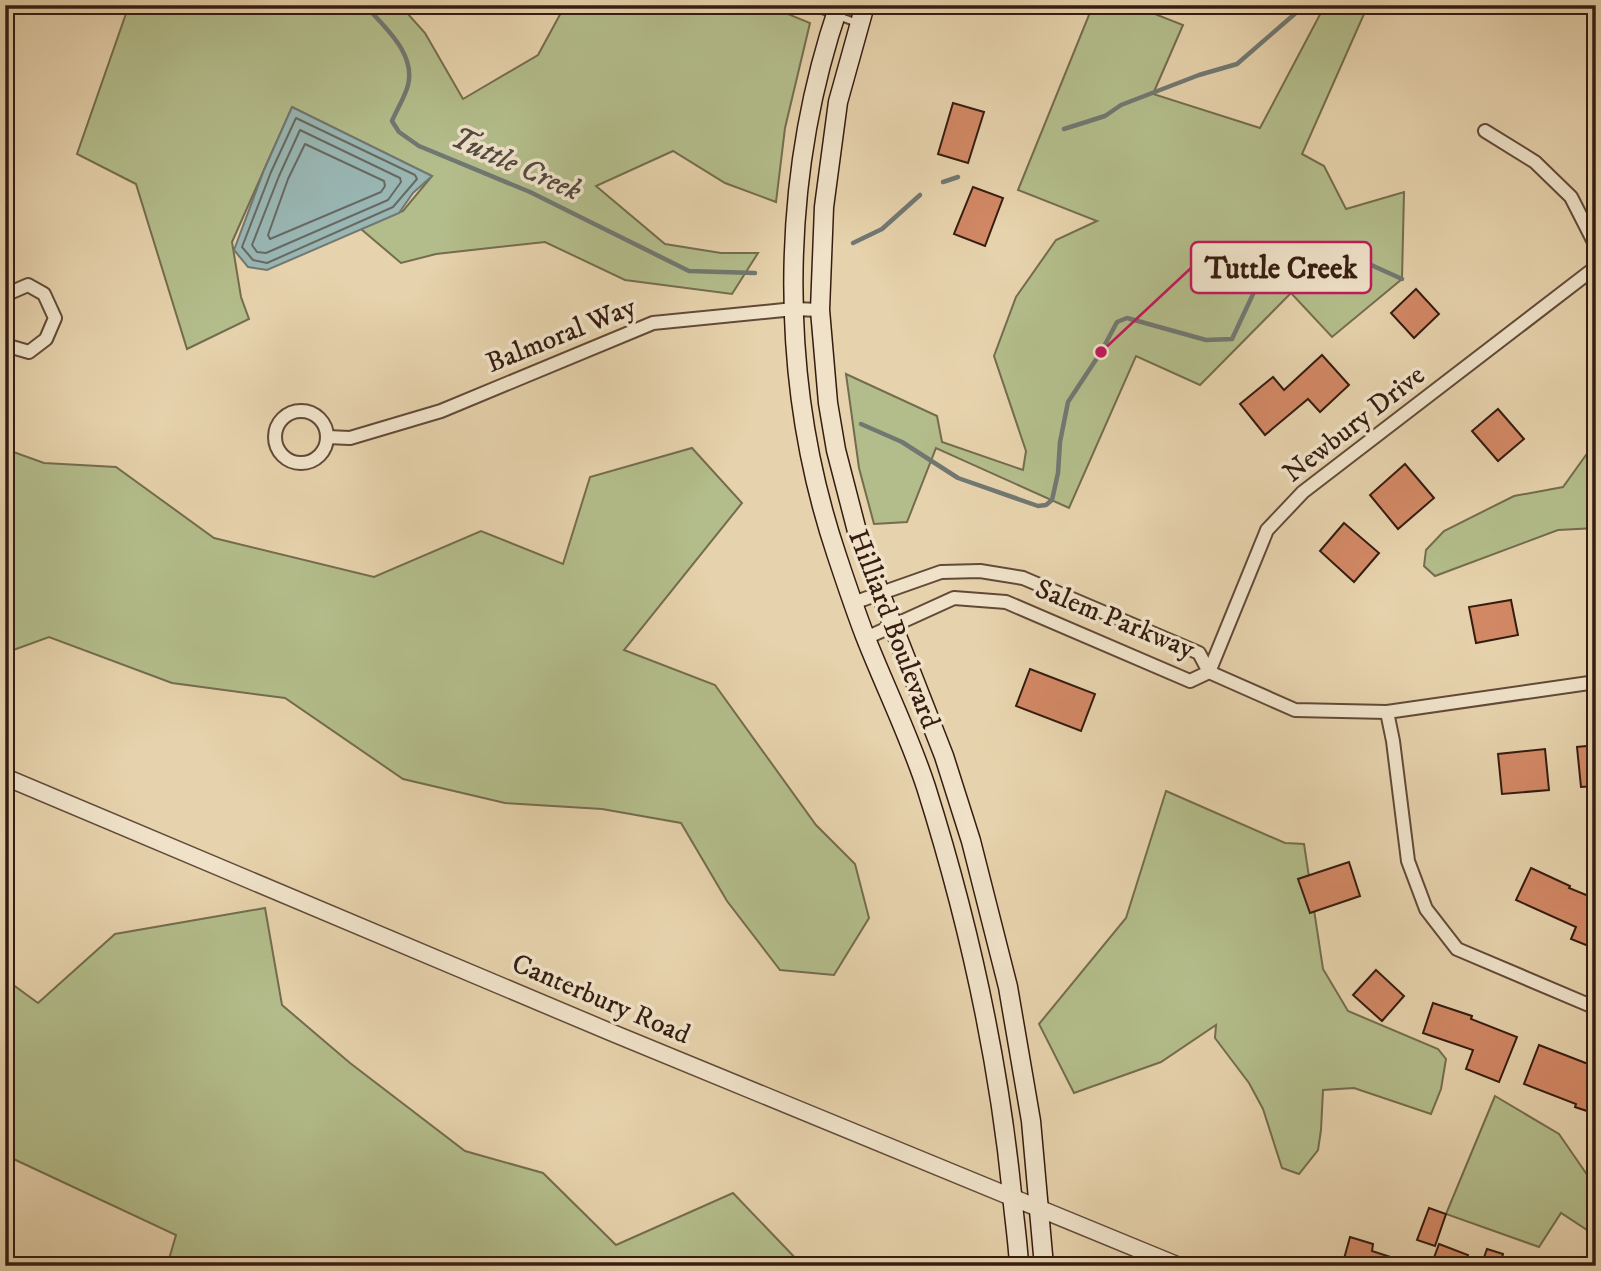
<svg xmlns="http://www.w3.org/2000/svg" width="1601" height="1271" font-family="'IM FELL DW Pica',serif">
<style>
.green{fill:#b3bd8b;stroke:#746c4e;stroke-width:2}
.water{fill:#99b6b2;stroke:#717872;stroke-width:2}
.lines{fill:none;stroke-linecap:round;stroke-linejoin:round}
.shore{stroke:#686962;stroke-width:2}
.stream{stroke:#717872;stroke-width:4.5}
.building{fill:#d28865;stroke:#361c11;stroke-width:2}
.service-casing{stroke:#624a38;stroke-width:10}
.minor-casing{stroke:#624a38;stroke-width:16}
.tertiary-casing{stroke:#624a38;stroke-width:19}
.secondary-casing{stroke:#361c11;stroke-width:21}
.service{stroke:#efe2c9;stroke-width:6}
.minor{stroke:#efe2c9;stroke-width:12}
.tertiary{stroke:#efe2c9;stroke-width:16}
.secondary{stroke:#efe2c9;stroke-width:18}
.labels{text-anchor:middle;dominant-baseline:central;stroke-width:7;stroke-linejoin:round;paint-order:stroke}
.street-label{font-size:28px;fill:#361c11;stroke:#efe2c9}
.water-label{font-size:30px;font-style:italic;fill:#544a41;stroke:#efe2c9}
.leader{fill:none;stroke:#c2185b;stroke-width:2.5}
.callout-dot{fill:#c2185b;stroke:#efe2c9;stroke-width:2.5}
.callout{fill:#efe2c9;stroke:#c2185b;stroke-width:2.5}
.callout-label{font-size:30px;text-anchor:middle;font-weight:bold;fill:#361c11}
</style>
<rect width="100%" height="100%" fill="#e6d2ac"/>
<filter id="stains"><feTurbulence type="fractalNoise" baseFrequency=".00286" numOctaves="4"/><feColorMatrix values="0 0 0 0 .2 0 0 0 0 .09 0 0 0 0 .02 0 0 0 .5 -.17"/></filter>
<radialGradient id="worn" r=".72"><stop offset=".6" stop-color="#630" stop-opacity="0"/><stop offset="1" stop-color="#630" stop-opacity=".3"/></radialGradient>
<g class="green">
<path d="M129,5H400L425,33L463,99L538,55L563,9L562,5H766L810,23L785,128L776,202L725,183L673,151L596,186L665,244L721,253H758L732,294L625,280L545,242L436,254L401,263L361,229L403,211L432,176L292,107L232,242L241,297L249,319L187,349L136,184L77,154Z"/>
<path d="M1093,5H1132L1183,25L1153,94L1260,128L1325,5H1368L1302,154L1324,166L1346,209L1404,192L1402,279L1332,337L1291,293L1200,385L1136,356L1069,508L936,448L907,522L874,524L859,468L846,374L937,416L942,442L1023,470L1026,451L994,356L1016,297L1056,240L1097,221L1018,190Z"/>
<path d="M1596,441V528L1558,530L1435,576L1424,566L1426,550L1444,531L1514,496L1563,487Z"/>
<path d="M692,448L742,503L624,650L715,685L816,825L855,864L869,918L834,975L780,970L727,901L681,823L602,809L505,803L403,779L285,698L172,683L49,637L5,653V449L44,463L116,467L214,538L374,577L481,531L563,564L590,477Z"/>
<path d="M1166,791L1285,843L1304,844L1323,969L1348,1011L1438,1049L1446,1059L1441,1089L1431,1114L1354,1088L1323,1090L1321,1130L1318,1150L1299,1174L1282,1168L1263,1109L1249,1083L1215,1038L1216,1025L1161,1062L1074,1093L1039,1024L1126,918Z"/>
<path d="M265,908L282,1005L350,1063L465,1151L543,1173L616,1245L733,1193L803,1266H167L176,1235L5,1155V979L38,1003L115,934Z"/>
<path d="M1495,1096L1559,1134L1590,1179L1596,1178V1266H1584L1593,1234L1561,1213L1539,1247L1446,1214Z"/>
</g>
<path class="water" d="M292,107L432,176L413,193L399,213L267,270L248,267L234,250L264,170Z"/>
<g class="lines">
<g class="shore">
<path d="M296,118L415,175L417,179L393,207L267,263L253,260L242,247L271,172Z"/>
<path d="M300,130L400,178L401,182L388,200L266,253L257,252L252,245L279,176Z"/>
<path d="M305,144L384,181L385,186L381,192L270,239L268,235L288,179Z"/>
</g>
<g class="stream">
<path d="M365,5C384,27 416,53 408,85C405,97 397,109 392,121L399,132L419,146L530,192L689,271L755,273"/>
<path d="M1064,129L1105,116L1121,105L1199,75L1237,64L1305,5"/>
<path d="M943,182L958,177"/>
<path d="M853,243L882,229L920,195"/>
<path d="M861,424L902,442L958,478L1038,506L1046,505L1052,500L1058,473L1060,442L1068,402L1101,352L1117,322L1127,318L1206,340L1232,339L1268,262L1282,246L1336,249L1402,279"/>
</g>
</g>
<g class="building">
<path d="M953,103L984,112L968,163L938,154Z"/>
<path d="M973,187L1003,198L985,246L954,234Z"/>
<path d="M1416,289L1439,314L1414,338L1391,313Z"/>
<path d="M1322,355L1349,385L1320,412L1308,399L1265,435L1240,404L1273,377L1284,390Z"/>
<path d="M1498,409L1524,439L1498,461L1472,431Z"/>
<path d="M1405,464L1434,498L1398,529L1370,495Z"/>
<path d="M1344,523L1379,553L1354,582L1320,551Z"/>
<path d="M1511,600L1518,635L1476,643L1469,607Z"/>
<path d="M1030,669L1095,694L1081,731L1016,706Z"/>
<path d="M1596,745V786L1581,787L1577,747Z"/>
<path d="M1545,749L1549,790L1502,794L1498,754Z"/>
<path d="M1349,862L1360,896L1310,913L1298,879Z"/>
<path d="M1531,868L1570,886L1569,888L1596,899V949L1571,939L1576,927L1516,900Z"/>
<path d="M1376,970L1404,996L1382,1021L1353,995Z"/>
<path d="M1433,1003L1472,1016L1471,1019L1517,1037L1499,1082L1466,1069L1473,1050L1423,1033Z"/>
<path d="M1539,1045L1596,1067V1114L1575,1107L1576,1104L1524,1084Z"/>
<path d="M1429,1208L1446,1214L1435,1246L1417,1240Z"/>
<path d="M1350,1237L1373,1244L1372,1251L1409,1263V1266H1342Z"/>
<path d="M1439,1244L1468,1255L1464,1266H1431Z"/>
<path d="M1487,1249L1503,1254L1500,1266H1481Z"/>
</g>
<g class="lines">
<defs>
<path id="service" d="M809,5L857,23"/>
<g id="minor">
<path d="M1485,131L1535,162L1571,197L1596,246"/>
<path d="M5,295L28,285L44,294L55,318L46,339L29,352L5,345"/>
<circle cx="301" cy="437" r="26"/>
<path d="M327,437L350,438L441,411L653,323L794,309L820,310"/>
<path d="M853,603L941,572L980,571L1023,578L1199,653L1209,672"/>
<path d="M866,638L954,598L1006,602L1190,681L1209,672"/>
<path d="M1209,672L1267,530L1303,492L1596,267"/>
<path d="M1209,672L1295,710L1387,712L1596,682"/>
<path d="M1387,712L1393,741L1408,861L1426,909L1457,949L1596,1008"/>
</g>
<path id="tertiary" d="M5,777L615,1034L1179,1266"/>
<g id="secondary">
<path d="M839,5C779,180 778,381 837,556C846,583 855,610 865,636C885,687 909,735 926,787C968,920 998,1055 1012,1194C1014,1218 1018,1242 1019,1266"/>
<path d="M865,5L838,102L824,207L820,310L828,403L836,450L859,539L944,756L971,841L1008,987L1031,1121L1044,1266"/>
</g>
</defs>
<use href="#service" class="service-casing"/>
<use href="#minor" class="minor-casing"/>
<use href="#tertiary" class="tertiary-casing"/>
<use href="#secondary" class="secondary-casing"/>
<use href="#service" class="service"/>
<use href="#minor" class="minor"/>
<use href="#tertiary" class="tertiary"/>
<use href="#secondary" class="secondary"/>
</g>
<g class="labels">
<g class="street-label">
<text transform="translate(561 335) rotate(-22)">Balmoral Way</text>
<text transform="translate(1354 424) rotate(-38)">Newbury Drive</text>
<text transform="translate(1115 619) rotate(22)">Salem Parkway</text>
<text transform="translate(894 629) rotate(69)">Hilliard Boulevard</text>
<text transform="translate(601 999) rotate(23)">Canterbury Road</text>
</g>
<g class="water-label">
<text transform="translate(516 165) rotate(24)">Tuttle Creek</text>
</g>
</g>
<path class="leader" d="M1101 352L1191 268"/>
<circle class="callout-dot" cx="1101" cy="352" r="7"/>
<rect class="callout" x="1191" y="242" width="180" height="51" rx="7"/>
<g class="callout-label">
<text x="1281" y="278">Tuttle Creek</text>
</g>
<rect width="1601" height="1271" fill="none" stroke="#e6d2ac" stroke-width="28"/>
<rect x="7" y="7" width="1587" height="1257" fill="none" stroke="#361c11" stroke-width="3.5"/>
<rect x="14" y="14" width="1573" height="1243" fill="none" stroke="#361c11" stroke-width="2"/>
<rect width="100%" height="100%" filter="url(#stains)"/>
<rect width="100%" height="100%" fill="url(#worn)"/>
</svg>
